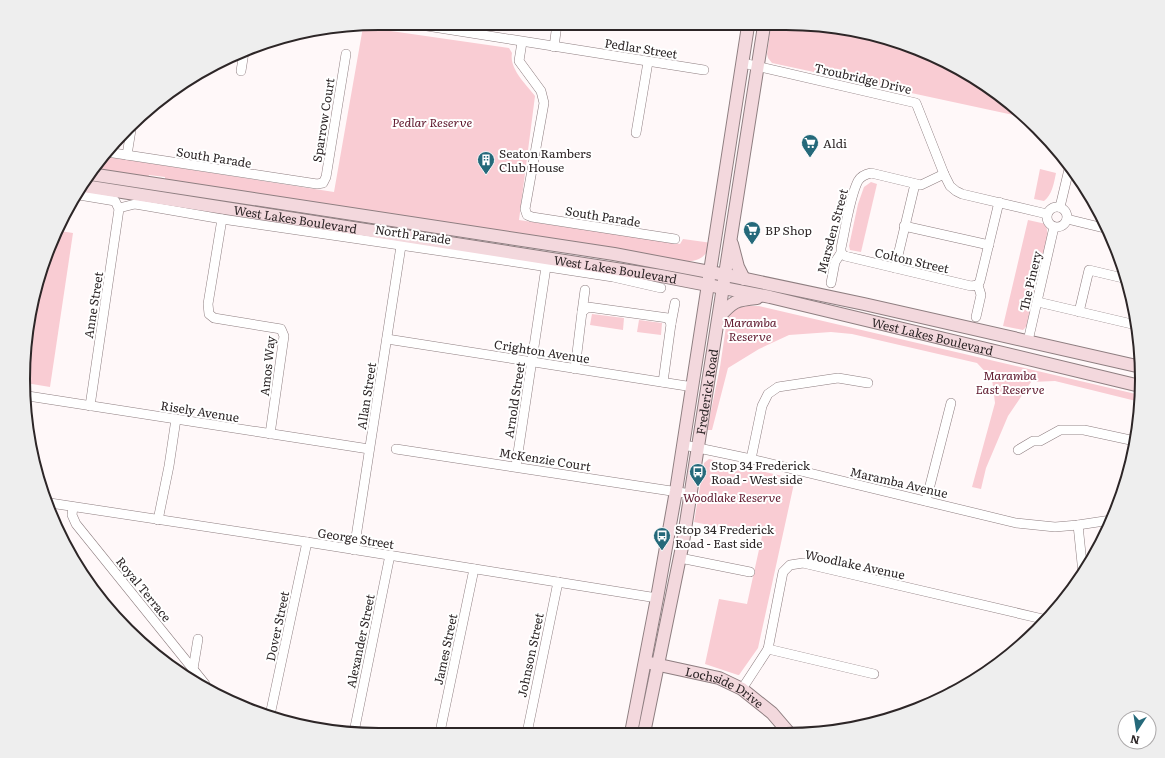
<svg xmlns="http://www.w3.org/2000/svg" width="1165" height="758" font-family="Literata,serif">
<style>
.green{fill:#f9ccd3}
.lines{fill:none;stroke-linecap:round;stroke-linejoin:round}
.street-casing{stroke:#8e7e80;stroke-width:10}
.secondary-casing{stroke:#8e7e80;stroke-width:14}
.street{stroke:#fff;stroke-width:9}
.secondary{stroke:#f3d8dd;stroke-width:12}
.labels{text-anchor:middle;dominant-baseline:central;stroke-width:4;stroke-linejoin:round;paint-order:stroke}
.street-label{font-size:12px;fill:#2d2627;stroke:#fff}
.park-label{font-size:12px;font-style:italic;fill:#5e172c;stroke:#fff}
.poi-label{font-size:12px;fill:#2d2627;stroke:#fff;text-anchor:start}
.rim{fill:none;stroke:#2d2627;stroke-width:2}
</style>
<rect width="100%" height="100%" fill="#fff8f9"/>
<g class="green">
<path d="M771,26H833L943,60L1021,111L1027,118L772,63L768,58L767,54Z"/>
<path d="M363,27L509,48L512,53C509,69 526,84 535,96L519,220L675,243L680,244L683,239L712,243C704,260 698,261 680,262L165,181V177L149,175L148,178L93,169L96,162L103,156L334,192Z"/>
<path d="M1040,169L1056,173C1054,183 1052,195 1044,201L1034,199Z"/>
<path d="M871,182L877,184L861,252L850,250L849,246L858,204L864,187Z"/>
<path d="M1028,220L1046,224L1048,236L1042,262L1039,264L1035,283L1037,286L1027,326L1023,330L1003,326Z"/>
<path d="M60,231L73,233L50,387L26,383L24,356L42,264Z"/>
<path d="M747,306H759L1140,395V402L1055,381L1031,382L1008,416L986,468L981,489L972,487L995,403L992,379L977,363L852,334L831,332L789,335L759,349L728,368L712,430H707L720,367L727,320C730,311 738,307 747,306Z"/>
<path d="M592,314L624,318L623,330L590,325Z"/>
<path d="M639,320L662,323L661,335L637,332Z"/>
<path d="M709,459L795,479L758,648L739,675H738L705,664L719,599L747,604L762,536L694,522L704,463Z"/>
</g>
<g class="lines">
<defs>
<g id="street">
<path d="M408,23L704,70"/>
<path d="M522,42L519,61L541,91L544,103L525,209L527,215L532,217L675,239"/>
<path d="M554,47L557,24"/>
<path d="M743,63L916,103L944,174L950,186L956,191L962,194L1047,214"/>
<path d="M241,71L244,52"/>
<path d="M636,133L648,62"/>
<path d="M107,152L317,184L323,183L326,177L346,54"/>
<path d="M127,155L131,130"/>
<path d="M79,195L115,201L119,209L90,406"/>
<circle cx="1057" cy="217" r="10"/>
<path d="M1060,207L1070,165"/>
<path d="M119,208L135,204L147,206L222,219L509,261L613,277L661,288"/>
<path d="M222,219L208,304L209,314L214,318L281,329L284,336L270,434"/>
<path d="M1067,219L1108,229"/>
<path d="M904,226L989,245"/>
<path d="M841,253L845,256L971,286L978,285"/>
<path d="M895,268L915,184"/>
<path d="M831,283L835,262L841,253V248C845,230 850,196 858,181C861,176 866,174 871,173L921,185L944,174"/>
<path d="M1038,302L1136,325"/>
<path d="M582,312L585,290"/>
<path d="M1079,312L1089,270L1127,279"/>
<path d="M976,317L981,295L978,285L980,281L999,202"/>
<path d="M671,324L675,303"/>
<path d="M387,339L693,387"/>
<path d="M1028,341L1054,227"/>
<path d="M575,369L582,312L588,307L668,318L671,324L663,382"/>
<path d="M28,396L369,449"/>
<path d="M684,445L751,459L1016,523L1055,527L1078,525L1111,520"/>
<path d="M396,449L691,494"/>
<path d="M1018,450L1033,441H1040L1060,430H1084L1135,441"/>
<path d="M751,459L762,406L768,394L778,387L838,378L868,383"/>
<path d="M516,466L546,267"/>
<path d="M926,501L951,403"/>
<path d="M50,503L307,542L657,598"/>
<path d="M73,507L72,515L76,524L205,684"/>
<path d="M158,520L169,466L176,419"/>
<path d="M1078,525L1083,573"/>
<path d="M354,550L401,246"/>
<path d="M680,558L750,572"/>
<path d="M768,649L874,674"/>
<path d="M193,669L198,639"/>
<path d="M742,689L768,649L783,572L790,565L803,563L1047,620"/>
<path d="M951,691L954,692"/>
<path d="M270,715L307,542"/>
<path d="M354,732L390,555"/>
<path d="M440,732L474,569"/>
<path d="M527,733L558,582"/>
</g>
<g id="secondary">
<path d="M90,174L614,254L731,276L864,304L1141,367"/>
<path id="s1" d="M84,186L661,276L770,297L1140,386"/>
<path d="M732,244L738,267L744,279"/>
<path d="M719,317C733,301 736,300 757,298"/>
<path id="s2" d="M650,663L719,678L742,689L772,713L790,734"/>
<path d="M631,733L657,598L676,491L748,26"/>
<path id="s3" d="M644,733L683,542L764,26"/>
</g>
</defs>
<use href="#street" class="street-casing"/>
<use href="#secondary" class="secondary-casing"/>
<use href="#street" class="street"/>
<use href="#secondary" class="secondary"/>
</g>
<defs>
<symbol id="supermarket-pin" viewBox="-11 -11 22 30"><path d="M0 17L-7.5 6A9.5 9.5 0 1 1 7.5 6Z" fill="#25697a" stroke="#fff"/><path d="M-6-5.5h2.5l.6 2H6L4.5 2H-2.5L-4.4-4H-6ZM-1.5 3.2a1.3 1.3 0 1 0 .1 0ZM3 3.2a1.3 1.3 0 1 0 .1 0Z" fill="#fff"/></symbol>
<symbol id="building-pin" viewBox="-11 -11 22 30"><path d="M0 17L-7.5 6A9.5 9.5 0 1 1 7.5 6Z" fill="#25697a" stroke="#fff"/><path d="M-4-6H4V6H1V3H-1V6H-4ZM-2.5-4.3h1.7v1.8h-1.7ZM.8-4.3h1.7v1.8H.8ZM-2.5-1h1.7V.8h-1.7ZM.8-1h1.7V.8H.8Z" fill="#fff"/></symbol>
<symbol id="bus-pin" viewBox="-11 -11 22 30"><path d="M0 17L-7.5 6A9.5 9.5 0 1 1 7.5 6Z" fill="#25697a" stroke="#fff"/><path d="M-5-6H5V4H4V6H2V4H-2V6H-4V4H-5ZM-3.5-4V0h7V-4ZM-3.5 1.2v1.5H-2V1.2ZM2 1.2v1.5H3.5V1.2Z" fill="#fff"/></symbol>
</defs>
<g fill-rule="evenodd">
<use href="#supermarket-pin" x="800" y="133" width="20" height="27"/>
<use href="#building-pin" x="476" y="150" width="20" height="27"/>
<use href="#supermarket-pin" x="742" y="220" width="20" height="27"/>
<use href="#bus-pin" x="688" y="462" width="20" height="27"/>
<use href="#bus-pin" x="652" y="526" width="20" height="27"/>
</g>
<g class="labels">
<g class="street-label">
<text transform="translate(641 48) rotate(9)">Pedlar Street</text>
<text transform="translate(863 78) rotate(13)">Troubridge Drive</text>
<text transform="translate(323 120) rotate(-81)">Sparrow Court</text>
<text transform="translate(214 157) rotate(9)">South Parade</text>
<text transform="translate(603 216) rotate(9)">South Parade</text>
<text stroke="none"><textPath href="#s1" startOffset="214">West Lakes Boulevard</textPath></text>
<text transform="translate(832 231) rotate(-75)">Marsden Street</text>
<text transform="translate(413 234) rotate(8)">North Parade</text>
<text transform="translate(912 260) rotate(13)">Colton Street</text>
<text stroke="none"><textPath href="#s1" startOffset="538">West Lakes Boulevard</textPath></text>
<text transform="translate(1030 281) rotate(-77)">The Pinery</text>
<text transform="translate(93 305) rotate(-81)">Anne Street</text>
<text stroke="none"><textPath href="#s1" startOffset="862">West Lakes Boulevard</textPath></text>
<text transform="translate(542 351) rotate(9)">Crighton Avenue</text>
<text transform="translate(267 366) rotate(-84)">Amos Way</text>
<text stroke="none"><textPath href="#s3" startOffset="347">Frederick Road</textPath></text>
<text transform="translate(366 396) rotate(-81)">Allan Street</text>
<text transform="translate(514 400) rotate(-81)">Arnold Street</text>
<text transform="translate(200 411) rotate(9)">Risely Avenue</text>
<text transform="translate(545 459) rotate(9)">McKenzie Court</text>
<text transform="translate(899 482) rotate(13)">Maramba Avenue</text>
<text transform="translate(356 538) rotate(9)">George Street</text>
<text transform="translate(855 564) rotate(12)">Woodlake Avenue</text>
<text transform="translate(144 589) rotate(51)">Royal Terrace</text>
<text transform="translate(277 626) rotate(-78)">Dover Street</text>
<text transform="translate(360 641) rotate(-78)">Alexander Street</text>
<text transform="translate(445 649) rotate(-78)">James Street</text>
<text transform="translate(530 655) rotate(-78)">Johnson Street</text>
<text stroke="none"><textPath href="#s2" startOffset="79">Lochside Drive</textPath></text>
</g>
<g class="park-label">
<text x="432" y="122">Pedlar Reserve</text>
<text x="750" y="322">Maramba<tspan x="750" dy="14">Reserve</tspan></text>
<text x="1010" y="375">Maramba<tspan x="1010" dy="14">East Reserve</tspan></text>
<text x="732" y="497">Woodlake Reserve</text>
</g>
<g class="poi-label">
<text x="823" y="143">Aldi</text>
<text x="499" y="153">Seaton Rambers<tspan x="499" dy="14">Club House</tspan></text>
<text x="765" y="230">BP Shop</text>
<text x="711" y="465">Stop 34 Frederick<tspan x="711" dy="14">Road - West side</tspan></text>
<text x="675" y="529">Stop 34 Frederick<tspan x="675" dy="14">Road - East side</tspan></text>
</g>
</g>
<path d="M0 0H1165V758H0ZM379 30H786A349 349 0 0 1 1135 379V379A349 349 0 0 1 786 728H379A349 349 0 0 1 30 379V379A349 349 0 0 1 379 30Z" fill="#eee" fill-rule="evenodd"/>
<path class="rim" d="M379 30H786A349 349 0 0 1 1135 379V379A349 349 0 0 1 786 728H379A349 349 0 0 1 30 379V379A349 349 0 0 1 379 30Z"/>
<g transform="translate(1137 730) rotate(192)"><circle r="19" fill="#ffffff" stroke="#aba8a9"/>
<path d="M0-3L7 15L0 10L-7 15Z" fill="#25697a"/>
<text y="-6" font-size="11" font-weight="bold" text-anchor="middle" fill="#2d2627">N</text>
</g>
</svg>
